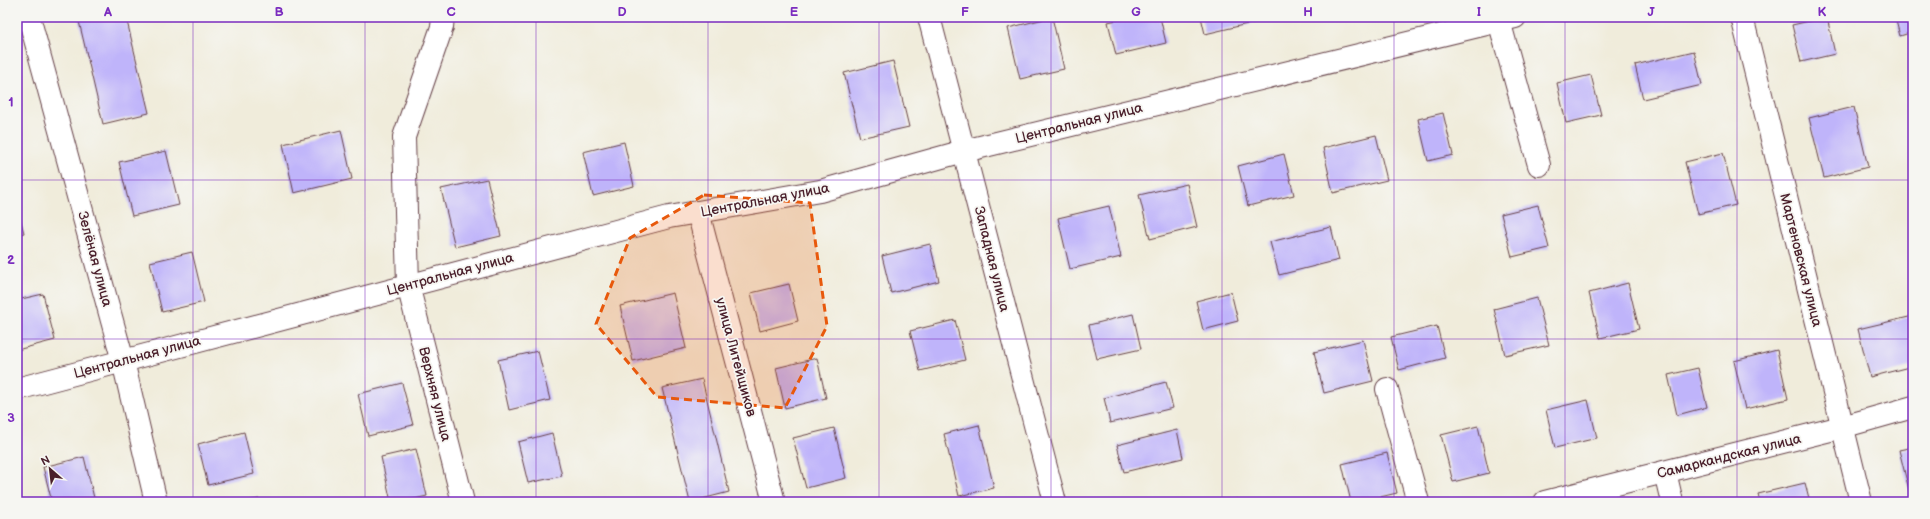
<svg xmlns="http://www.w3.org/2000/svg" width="1930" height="519" font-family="'Balsamiq Sans',sans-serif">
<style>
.building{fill:#bfb4fa}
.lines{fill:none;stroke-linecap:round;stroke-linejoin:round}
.minor-casing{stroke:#633e45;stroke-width:24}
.major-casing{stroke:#633e45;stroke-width:24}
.minor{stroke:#fff;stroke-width:22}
.major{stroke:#fff;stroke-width:22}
.marked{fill:#e8590c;fill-opacity:0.2;stroke:#e8590c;stroke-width:3;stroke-dasharray:8 5;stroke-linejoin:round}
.grid{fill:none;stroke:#7b2cbf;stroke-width:1;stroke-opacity:0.55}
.labels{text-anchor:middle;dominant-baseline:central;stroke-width:3.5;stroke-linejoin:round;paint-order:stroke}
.street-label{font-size:14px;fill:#4a1f2b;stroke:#f6f6f2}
.neatline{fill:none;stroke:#7b2cbf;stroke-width:1.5}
.grid-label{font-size:13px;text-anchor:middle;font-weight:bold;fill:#7b2cbf}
</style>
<rect width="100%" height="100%" fill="#f6f6f2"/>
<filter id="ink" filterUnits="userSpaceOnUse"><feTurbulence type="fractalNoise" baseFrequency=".025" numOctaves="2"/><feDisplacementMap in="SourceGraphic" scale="8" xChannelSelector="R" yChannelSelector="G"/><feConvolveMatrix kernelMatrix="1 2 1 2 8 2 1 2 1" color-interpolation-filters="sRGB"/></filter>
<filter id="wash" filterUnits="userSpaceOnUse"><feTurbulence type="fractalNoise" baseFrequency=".012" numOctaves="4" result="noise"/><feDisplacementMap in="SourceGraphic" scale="16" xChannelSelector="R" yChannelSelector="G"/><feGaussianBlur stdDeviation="0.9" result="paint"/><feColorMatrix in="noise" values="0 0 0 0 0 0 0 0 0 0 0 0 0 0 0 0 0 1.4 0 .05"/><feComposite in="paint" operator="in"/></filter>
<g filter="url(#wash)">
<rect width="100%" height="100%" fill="#f0ecdb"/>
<g id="blocks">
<g class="building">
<path d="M78,17H126L149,113L103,124Z"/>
<path d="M1052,17L1064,69L1020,79L1008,28Z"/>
<path d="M1130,17H1160L1166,43L1116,55L1108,22Z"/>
<path d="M1201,17H1273V18L1205,34Z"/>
<path d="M1827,17L1835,54L1801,62L1792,25Z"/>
<path d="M1895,17H1913V32L1900,36Z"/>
<path d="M1694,51L1702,85L1643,99L1635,65Z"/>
<path d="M893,61L909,127L860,138L844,73Z"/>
<path d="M1591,75L1601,115L1566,123L1557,83Z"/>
<path d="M1854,107L1868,167L1824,178L1809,118Z"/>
<path d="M1443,113L1453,155L1428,161L1418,119Z"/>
<path d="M341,130L352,179L294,193L283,144Z"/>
<path d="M1376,135L1387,180L1333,193L1323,148Z"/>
<path d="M624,142L634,186L593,196L583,152Z"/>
<path d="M166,151L179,205L132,216L119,162Z"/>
<path d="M1723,153L1736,205L1698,214L1685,162Z"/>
<path d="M1284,154L1294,195L1248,206L1238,166Z"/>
<path d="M487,179L501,236L455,247L441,189Z"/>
<path d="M1187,184L1197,227L1150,239L1139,195Z"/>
<path d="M1538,205L1549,248L1512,257L1501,214Z"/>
<path d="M1109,206L1121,257L1070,269L1058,218Z"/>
<path d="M17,207L24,233L17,235Z"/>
<path d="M1331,227L1339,260L1279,275L1270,242Z"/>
<path d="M930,244L939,281L891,293L882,256Z"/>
<path d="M192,252L204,302L162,312L150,262Z"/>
<path d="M1628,283L1639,329L1600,338L1589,293Z"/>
<path d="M789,284L798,321L760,331L751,293Z"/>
<path d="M1231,292L1238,321L1203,330L1196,301Z"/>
<path d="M673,293L686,348L633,361L620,306Z"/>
<path d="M43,294L55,340L17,350V300Z"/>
<path d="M1537,298L1549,345L1505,355L1494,309Z"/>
<path d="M1133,314L1141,349L1097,359L1089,325Z"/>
<path d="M1913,316V366L1870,377L1858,329Z"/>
<path d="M955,320L965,360L920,371L910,331Z"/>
<path d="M1437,326L1445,358L1399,370L1391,337Z"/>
<path d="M1363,340L1373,381L1324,393L1314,352Z"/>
<path d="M1777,350L1788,399L1745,409L1734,361Z"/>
<path d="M538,351L550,400L509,410L498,360Z"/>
<path d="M817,358L826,398L785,408L776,368Z"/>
<path d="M1698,368L1707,407L1677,415L1668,375Z"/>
<path d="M702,379L729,492L690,502L662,388Z"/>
<path d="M1166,382L1173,408L1110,423L1104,398Z"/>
<path d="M402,383L413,425L368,436L358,394Z"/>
<path d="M1588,400L1597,438L1555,448L1546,410Z"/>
<path d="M979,425L994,488L959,496L944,434Z"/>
<path d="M1478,426L1489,473L1453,482L1441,435Z"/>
<path d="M834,428L846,478L806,488L793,438Z"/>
<path d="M1177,430L1183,458L1124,472L1117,445Z"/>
<path d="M244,432L254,474L208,485L198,444Z"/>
<path d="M552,433L562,476L528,483L518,442Z"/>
<path d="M1913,447V502H1912L1899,450Z"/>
<path d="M416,449L427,496L402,502H391L381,457Z"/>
<path d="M1387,453L1397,493L1359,502H1351L1342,464Z"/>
<path d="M84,457L95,502H52L43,467Z"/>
<path d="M1805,483L1810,502H1760L1758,494Z"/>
<path d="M259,499L260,502H247V501Z"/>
<path d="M1237,499V502H1225V501Z"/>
</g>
</g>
</g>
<g filter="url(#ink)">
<use href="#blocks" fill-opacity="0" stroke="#633e45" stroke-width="1"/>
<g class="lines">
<defs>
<g id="minor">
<path d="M29,17L123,361L156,502"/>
<path d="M443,17L442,27L404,137L408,285L463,502"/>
<path d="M1498,17L1539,165"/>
<path d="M1742,17L1861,502"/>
<path d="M698,212L774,502"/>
<path d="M17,389L669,217L820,191L964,151L1515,17"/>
<path d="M1387,389L1418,502"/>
<path d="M1665,472L1672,502"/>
<path d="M1545,502L1842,427L1913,407"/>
</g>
<path id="major" d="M929,17L1055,502"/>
</defs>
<use href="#minor" class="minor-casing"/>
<use href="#major" class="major-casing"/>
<use href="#minor" class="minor"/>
<use href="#major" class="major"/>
</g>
</g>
<path class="marked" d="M704,195L810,203L827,326L785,408L657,397L596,324L630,238Z"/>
<path class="grid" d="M193,17V502M365,17V502M536,17V502M708,17V502M879,17V502M1051,17V502M1222,17V502M1394,17V502M1565,17V502M1737,17V502M17,180H1913M17,339H1913"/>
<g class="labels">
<g class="street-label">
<text transform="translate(1079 123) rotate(-14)">Центральная улица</text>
<text transform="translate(765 200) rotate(-11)">Центральная улица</text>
<text transform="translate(95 259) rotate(75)">Зелёная улица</text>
<text transform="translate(992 259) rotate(76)">Западная улица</text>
<text transform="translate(1801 260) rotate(76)">Мартеновская улица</text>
<text transform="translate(450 274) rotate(-15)">Центральная улица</text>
<text transform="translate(137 357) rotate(-15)">Центральная улица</text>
<text transform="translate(736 357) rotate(75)">улица Литейщиков</text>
<text transform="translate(435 394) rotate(76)">Верхняя улица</text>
<text transform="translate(1729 456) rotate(-14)">Самаркандская улица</text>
</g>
</g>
<rect width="1930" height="519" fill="none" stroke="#f6f6f2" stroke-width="44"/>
<g transform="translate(50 469) rotate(332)" stroke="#f6f6f2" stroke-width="3" paint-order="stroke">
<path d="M0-3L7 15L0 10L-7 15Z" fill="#4a1f2b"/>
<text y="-6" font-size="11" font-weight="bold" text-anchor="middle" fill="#4a1f2b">N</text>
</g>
<rect x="22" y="22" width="1886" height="475" class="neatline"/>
<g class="grid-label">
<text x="108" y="16">A</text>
<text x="279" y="16">B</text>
<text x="451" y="16">C</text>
<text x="622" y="16">D</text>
<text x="794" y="16">E</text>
<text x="965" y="16">F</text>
<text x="1136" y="16">G</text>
<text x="1308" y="16">H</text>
<text x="1479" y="16">I</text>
<text x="1651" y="16">J</text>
<text x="1822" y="16">K</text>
<text x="11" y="106">1</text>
<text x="11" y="264">2</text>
<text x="11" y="422">3</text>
</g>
</svg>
